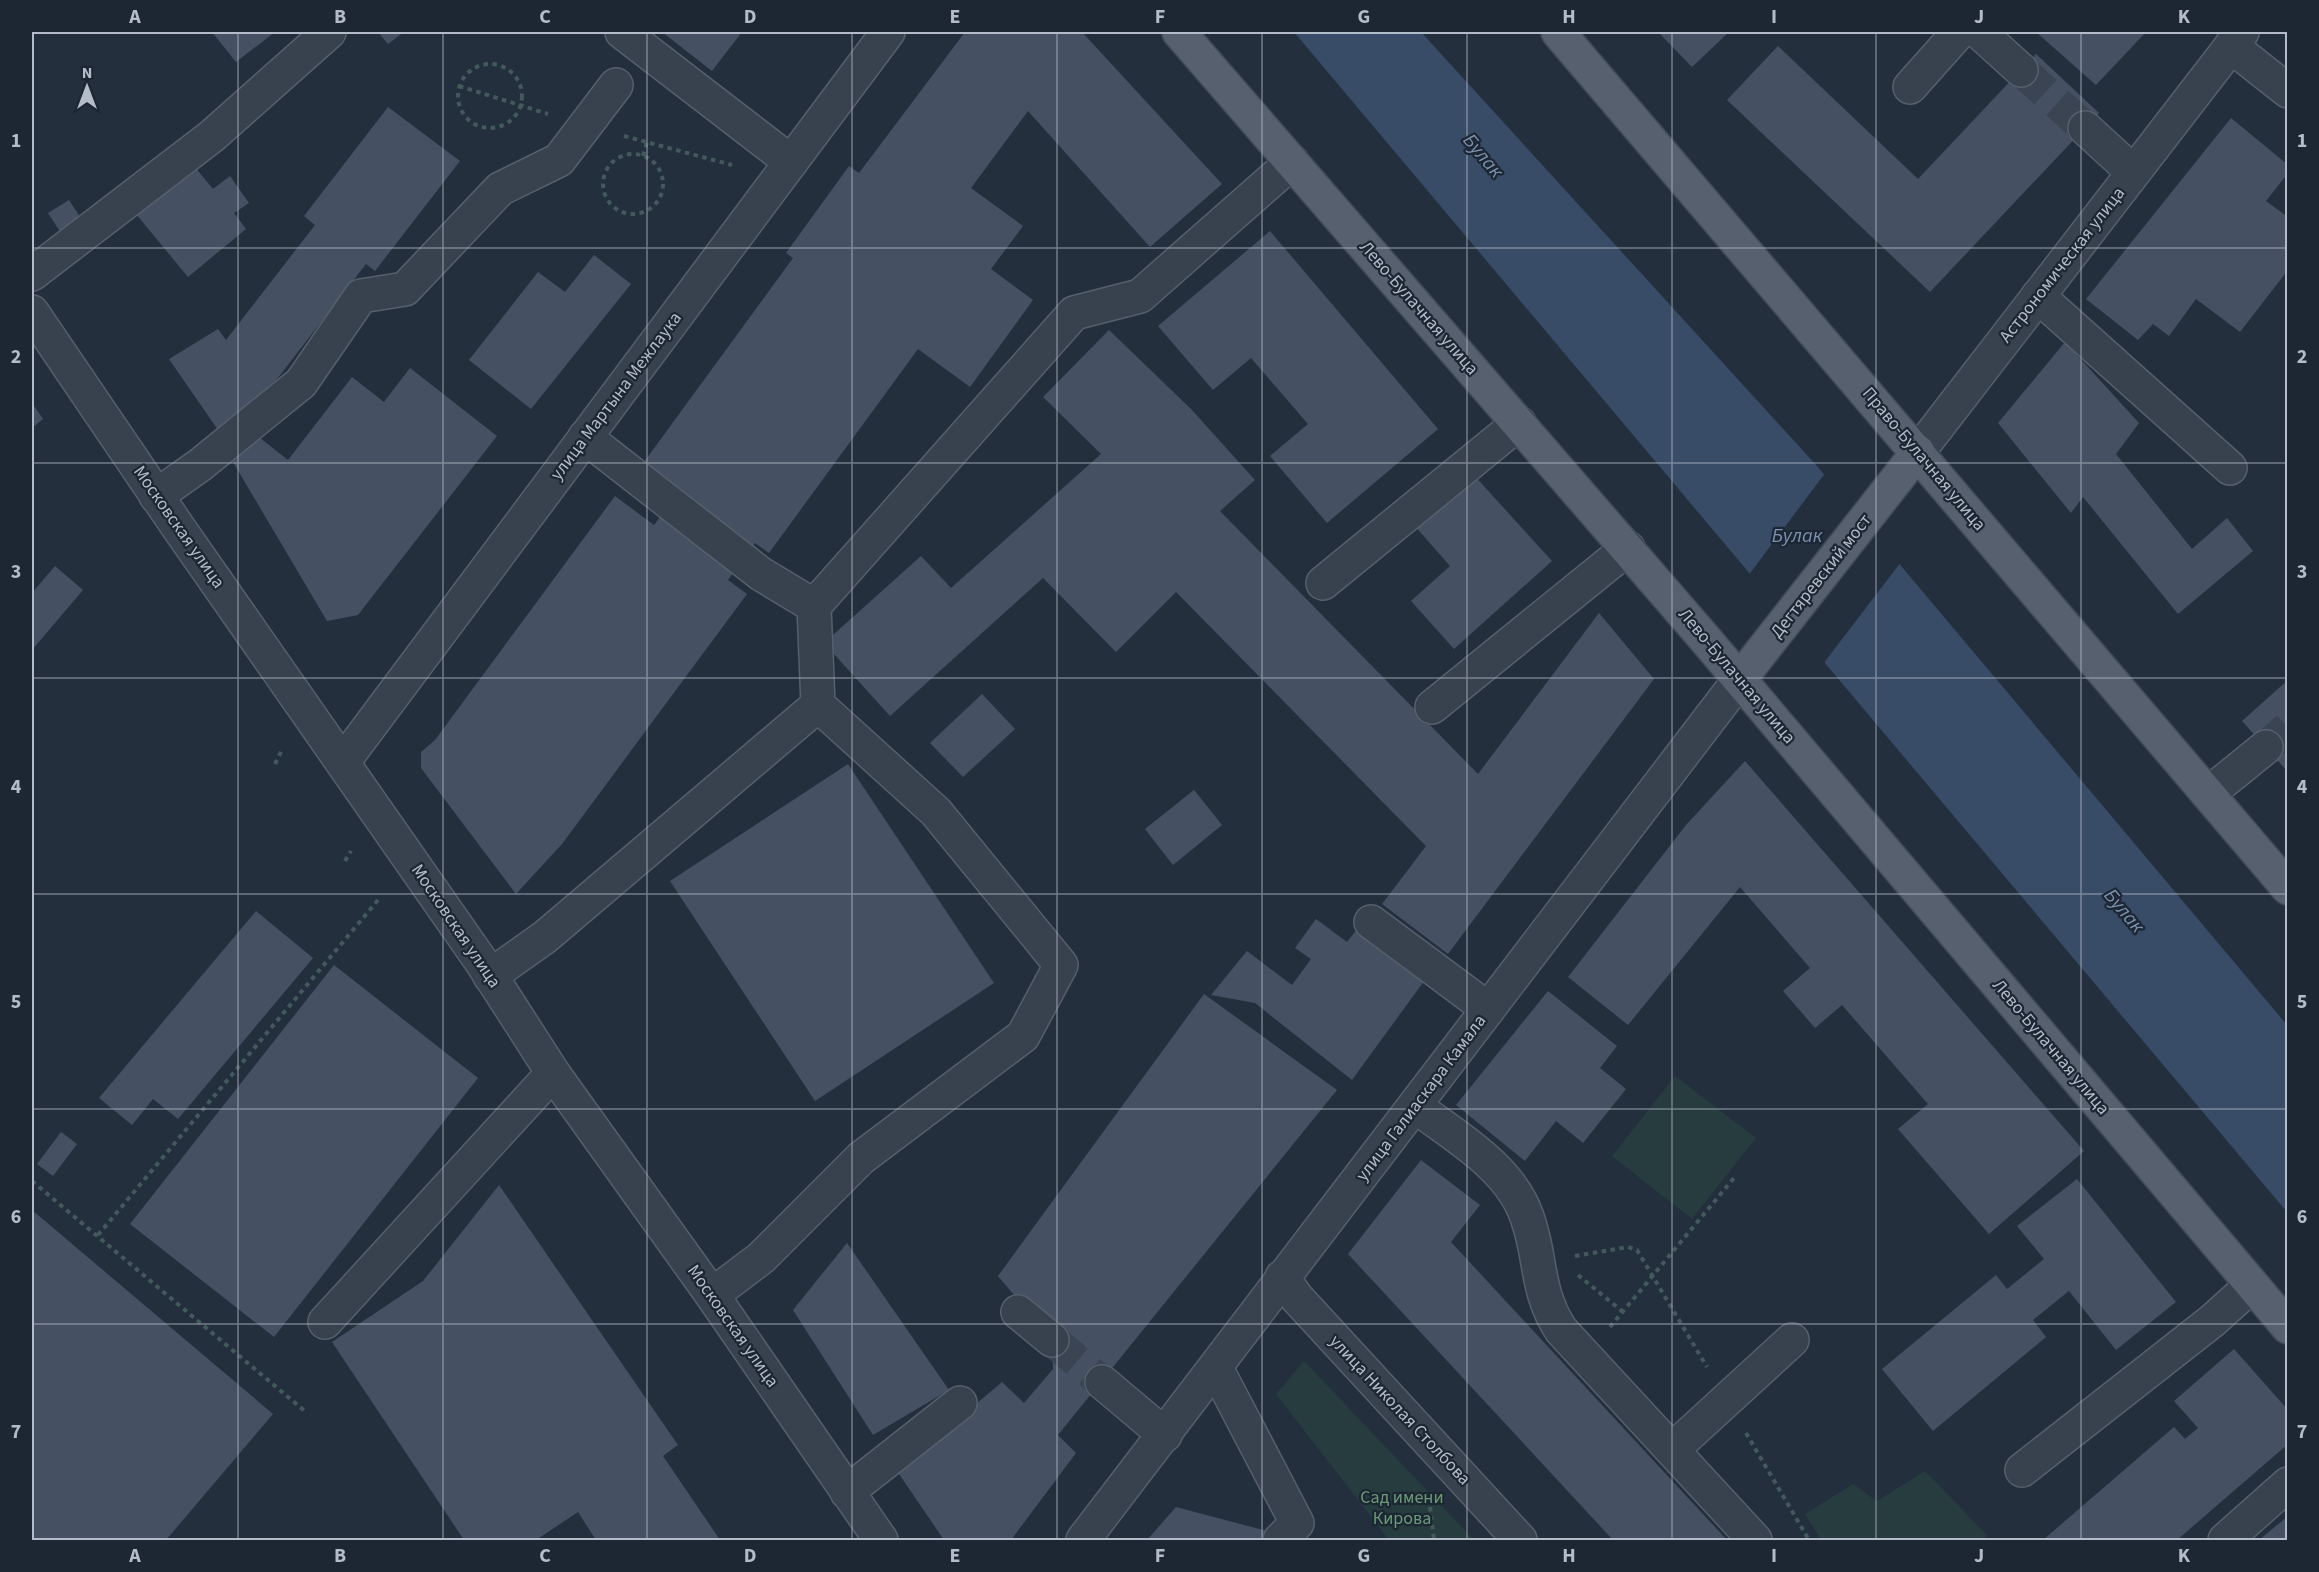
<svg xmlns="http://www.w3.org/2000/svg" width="2319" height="1572" font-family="'Source Sans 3',sans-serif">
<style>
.green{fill:#263c3f}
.water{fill:#394c67}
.pier{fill:#242f3e}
.building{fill:#455162}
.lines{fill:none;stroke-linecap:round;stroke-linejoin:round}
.minor-tunnel{stroke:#3a4453;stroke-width:33;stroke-dasharray:33 16;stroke-linecap:butt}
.minor-casing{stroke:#565f6c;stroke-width:36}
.major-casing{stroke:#414a57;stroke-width:36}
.path{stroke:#44595c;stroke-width:4;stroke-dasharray:4.5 4.5;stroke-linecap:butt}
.minor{stroke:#38414e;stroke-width:33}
.major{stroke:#56606e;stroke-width:33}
.grid{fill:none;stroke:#b4bcc9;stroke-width:1.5;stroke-opacity:0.55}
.labels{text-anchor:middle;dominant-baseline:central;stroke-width:4.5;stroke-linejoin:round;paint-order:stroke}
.street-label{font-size:18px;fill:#b4bcc9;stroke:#1d2633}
.park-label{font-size:18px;fill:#6b9a76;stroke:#1d2633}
.water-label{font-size:20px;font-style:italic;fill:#7c92b1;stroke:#1d2633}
.neatline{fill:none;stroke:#b4bcc9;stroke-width:2}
.grid-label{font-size:20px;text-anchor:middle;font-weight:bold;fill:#b4bcc9}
</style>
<rect width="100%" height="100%" fill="#242f3e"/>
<g class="green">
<path d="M1675,1076L1756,1138L1692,1219L1612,1156Z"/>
<path d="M1304,1361L1474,1540H1389L1276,1394Z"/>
<path d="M1925,1471L1988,1536L1983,1540H1821L1805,1514L1853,1484L1877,1501Z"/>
</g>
<path class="water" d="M1294,32H1421L1817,466L2287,1025V1212Z"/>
<path class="pier" d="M1826,472L1901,562L1823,664L1748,576Z"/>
<g class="building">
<path d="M212,32H275L236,62Z"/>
<path d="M378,32H404L388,44Z"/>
<path d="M662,32H742L712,71Z"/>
<path d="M965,32H1082L1222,184L1150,247L1028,111L971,188L1023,226L991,269L1033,300L970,387L918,349L769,553L755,543L728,580L747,594L562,844L516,894L421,768V752L435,740L615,496L654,525L681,489L644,462L793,258L786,253L849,166L859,173Z"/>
<path d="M1658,32H1729L1692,67Z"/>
<path d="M2036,32H2146L2096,85Z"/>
<path d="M1778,46L1918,179L2036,54L2099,113L1930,292L1727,100Z"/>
<path d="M388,107L460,161L375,271L366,264L277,379L218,430L169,359L218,329L226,340L315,225L304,216Z"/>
<path d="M2231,118L2288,165V173L2266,201L2288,217V270L2240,332L2196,299L2169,336L2153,324L2138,340L2086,299Z"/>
<path d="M194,166L213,189L230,176L249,203L234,213L246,229L188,277L136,214Z"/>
<path d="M69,200L82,220L61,233L48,213Z"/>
<path d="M1270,231L1438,429L1327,523L1270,456L1308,424L1251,358L1213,390L1158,326Z"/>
<path d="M594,255L631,284L531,409L469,360L538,272L565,292Z"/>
<path d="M1109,330L1191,409L1255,480L1220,511L1478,774L1599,613L1654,679L1448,954L1382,904L1426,846L1176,592L1116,652L1043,578L890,716L824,643L921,556L951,588L1101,454L1043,397Z"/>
<path d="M2065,342L2139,423L2116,454L2192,549L2227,518L2253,551L2178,614L2083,497L2071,513L1998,423Z"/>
<path d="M410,368L497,436L358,615L327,621L230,457L251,431L288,460L352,377L384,402Z"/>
<path d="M32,403L43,419L32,428Z"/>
<path d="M1472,473L1552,561L1454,649L1411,601L1450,566L1414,525Z"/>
<path d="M55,566L83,590L32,650V593Z"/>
<path d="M2288,680V772L2242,721Z"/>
<path d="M982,694L1015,729L963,777L930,743Z"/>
<path d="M1745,761L2084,1151L1989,1234L1898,1129L1928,1104L1842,1005L1815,1028L1783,991L1810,968L1740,887L1628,1025L1568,977L1686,825Z"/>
<path d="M848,764L994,983L815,1101L670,881Z"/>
<path d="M1194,790L1222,825L1173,865L1145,829Z"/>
<path d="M256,911L313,958L178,1119L153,1099L132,1125L99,1098Z"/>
<path d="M1316,919L1347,942L1358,928L1427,977L1352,1080L1255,1003L1211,995L1247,951L1292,985L1311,959L1295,948Z"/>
<path d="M334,965L478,1078L274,1337L130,1224Z"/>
<path d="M1548,991L1617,1046L1600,1068L1626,1089L1583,1143L1556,1121L1525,1161L1456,1105Z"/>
<path d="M1204,994L1337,1090L1058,1435L1076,1453L1011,1540H944L897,1471L1002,1382L1024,1403L1053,1369L1052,1340L998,1276Z"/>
<path d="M61,1132L77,1144L53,1176L37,1164Z"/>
<path d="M1421,1160L1480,1205L1451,1242L1727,1540H1613L1348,1254Z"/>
<path d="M2077,1179L2176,1302L2116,1350L2069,1291L2033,1320L2046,1337L1933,1431L1882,1369L1996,1275L2007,1289L2044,1259L2017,1226Z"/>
<path d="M499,1185L678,1445L663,1456L720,1540H596L578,1512L536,1540H464L332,1342L423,1281Z"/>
<path d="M32,1210L273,1414L166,1540H32Z"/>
<path d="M847,1243L949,1390L873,1435L793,1310Z"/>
<path d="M2234,1349L2288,1410V1444L2177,1540H2043L2174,1427L2185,1439L2198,1428L2174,1401Z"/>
<path d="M1176,1507L1301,1540H1147Z"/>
<path d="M2288,1516V1540H2259Z"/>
</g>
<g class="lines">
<g class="minor-tunnel">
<path d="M2021,70L2085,128"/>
<path d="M2266,747L2288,728"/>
<path d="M1052,1340L1102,1382"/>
</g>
<defs>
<g id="minor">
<path d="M622,32L791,162"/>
<path d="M1979,32L2021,70"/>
<path d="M2231,46L2288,91"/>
<path d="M1910,87L1959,32"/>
<path d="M2085,128L2133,172"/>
<path d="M32,274L212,136L329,32"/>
<path d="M2038,296L2230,468"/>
<path d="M32,312L178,527L483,964L553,1073L712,1295L881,1540"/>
<path d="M585,437L761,574L814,606"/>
<path d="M1918,452L2242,32"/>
<path d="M156,496L200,465L301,383L361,296L405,289L500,189L559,160L616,85"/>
<path d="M1323,583L1519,423"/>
<path d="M1432,707L1628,548"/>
<path d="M343,762L888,32"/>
<path d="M2208,794L2266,747"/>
<path d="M1371,922L1488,1009"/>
<path d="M490,976L545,937L818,705"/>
<path d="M1415,1106C1456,1137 1510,1167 1527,1217C1542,1258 1535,1290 1561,1330L1755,1540"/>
<path d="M1282,1277L1297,1298L1520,1540"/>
<path d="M712,1295L761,1258L861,1158L1023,1036L1061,965L936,812L818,705L814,606L1074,313L1140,296L1292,162"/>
<path d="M1018,1312L1052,1340"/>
<path d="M325,1322L553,1073"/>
<path d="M1216,1368L1297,1523L1280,1540"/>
<path d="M1102,1382L1165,1435"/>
<path d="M1672,1450L1792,1340"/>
<path d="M2022,1470L2212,1321L2252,1285"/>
<path d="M847,1492L960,1403"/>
<path d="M1083,1540L1740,679"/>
<path d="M2225,1540L2288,1484"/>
</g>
<g id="major">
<path d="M1179,32L1706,640L2288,1327"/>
<path d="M1558,32L2288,888"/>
<path d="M1740,679L1918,452"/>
</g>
</defs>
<use href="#minor" class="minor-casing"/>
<use href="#major" class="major-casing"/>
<g class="path">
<circle cx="490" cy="96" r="32"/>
<path d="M459,86L548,114"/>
<path d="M624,136L732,165"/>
<circle cx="633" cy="184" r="30"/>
<path d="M643,156L647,142"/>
<path d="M275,764L282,750"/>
<path d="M345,861L351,851"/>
<path d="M32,1181L307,1413"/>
<path d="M98,1235L378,900"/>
<path d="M1575,1256L1628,1247L1637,1250L1707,1367"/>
<path d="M1578,1275L1623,1312"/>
<path d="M1610,1327L1734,1178"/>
<path d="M1746,1433L1809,1540"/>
<path d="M1429,1498L1434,1540"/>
</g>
<use href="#minor" class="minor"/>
<use href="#major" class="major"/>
</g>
<path class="grid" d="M238,32V1540M443,32V1540M647,32V1540M852,32V1540M1057,32V1540M1262,32V1540M1467,32V1540M1672,32V1540M1876,32V1540M2081,32V1540M32,248H2288M32,463H2288M32,678H2288M32,894H2288M32,1109H2288M32,1324H2288"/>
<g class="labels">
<g class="street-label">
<text transform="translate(2062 265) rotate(-52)">Астрономическая улица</text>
<text transform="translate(1419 308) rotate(49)">Лево-Булачная улица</text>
<text transform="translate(616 396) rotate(-53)">улица Мартына Межлаука</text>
<text transform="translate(1924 459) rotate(50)">Право-Булачная улица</text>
<text transform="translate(179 527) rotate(55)">Московская улица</text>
<text transform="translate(1821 576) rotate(-52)">Дегтяревский мост</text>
<text transform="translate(1737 676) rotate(50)">Лево-Булачная улица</text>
<text transform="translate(456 926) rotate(56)">Московская улица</text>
<text transform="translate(2051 1047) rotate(50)">Лево-Булачная улица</text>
<text transform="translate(1421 1098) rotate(-53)">улица Галиаскара Камала</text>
<text transform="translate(733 1326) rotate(55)">Московская улица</text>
<text transform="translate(1400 1410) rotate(47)">улица Николая Столбова</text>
</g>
<g class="park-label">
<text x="1402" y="1497">Сад имени<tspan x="1402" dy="21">Кирова</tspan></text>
</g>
<g class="water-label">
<text transform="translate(1483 156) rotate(50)">Булак</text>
<text x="1797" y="536">Булак</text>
<text transform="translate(2124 911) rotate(50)">Булак</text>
</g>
</g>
<rect width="2319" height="1572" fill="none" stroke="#1d2633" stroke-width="66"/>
<g transform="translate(87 87)" stroke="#1d2633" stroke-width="4.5" paint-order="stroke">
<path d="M0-4.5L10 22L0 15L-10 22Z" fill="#b4bcc9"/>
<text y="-9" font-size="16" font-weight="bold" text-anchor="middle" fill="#b4bcc9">N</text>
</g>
<rect x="33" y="33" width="2253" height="1506" class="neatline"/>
<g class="grid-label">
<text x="135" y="23">A</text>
<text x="340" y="23">B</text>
<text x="545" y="23">C</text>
<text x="750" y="23">D</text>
<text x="955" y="23">E</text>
<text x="1160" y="23">F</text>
<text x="1364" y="23">G</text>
<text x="1569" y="23">H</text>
<text x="1774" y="23">I</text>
<text x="1979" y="23">J</text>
<text x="2184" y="23">K</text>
<text x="16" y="147">1</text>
<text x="2302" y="147">1</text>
<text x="16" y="363">2</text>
<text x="2302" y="363">2</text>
<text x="16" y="578">3</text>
<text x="2302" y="578">3</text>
<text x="16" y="793">4</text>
<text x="2302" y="793">4</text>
<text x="16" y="1008">5</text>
<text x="2302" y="1008">5</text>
<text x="16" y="1223">6</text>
<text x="2302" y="1223">6</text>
<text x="16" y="1438">7</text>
<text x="2302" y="1438">7</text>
<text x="135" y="1562">A</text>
<text x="340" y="1562">B</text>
<text x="545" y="1562">C</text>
<text x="750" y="1562">D</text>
<text x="955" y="1562">E</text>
<text x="1160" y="1562">F</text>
<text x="1364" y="1562">G</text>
<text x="1569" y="1562">H</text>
<text x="1774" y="1562">I</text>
<text x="1979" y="1562">J</text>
<text x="2184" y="1562">K</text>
</g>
</svg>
